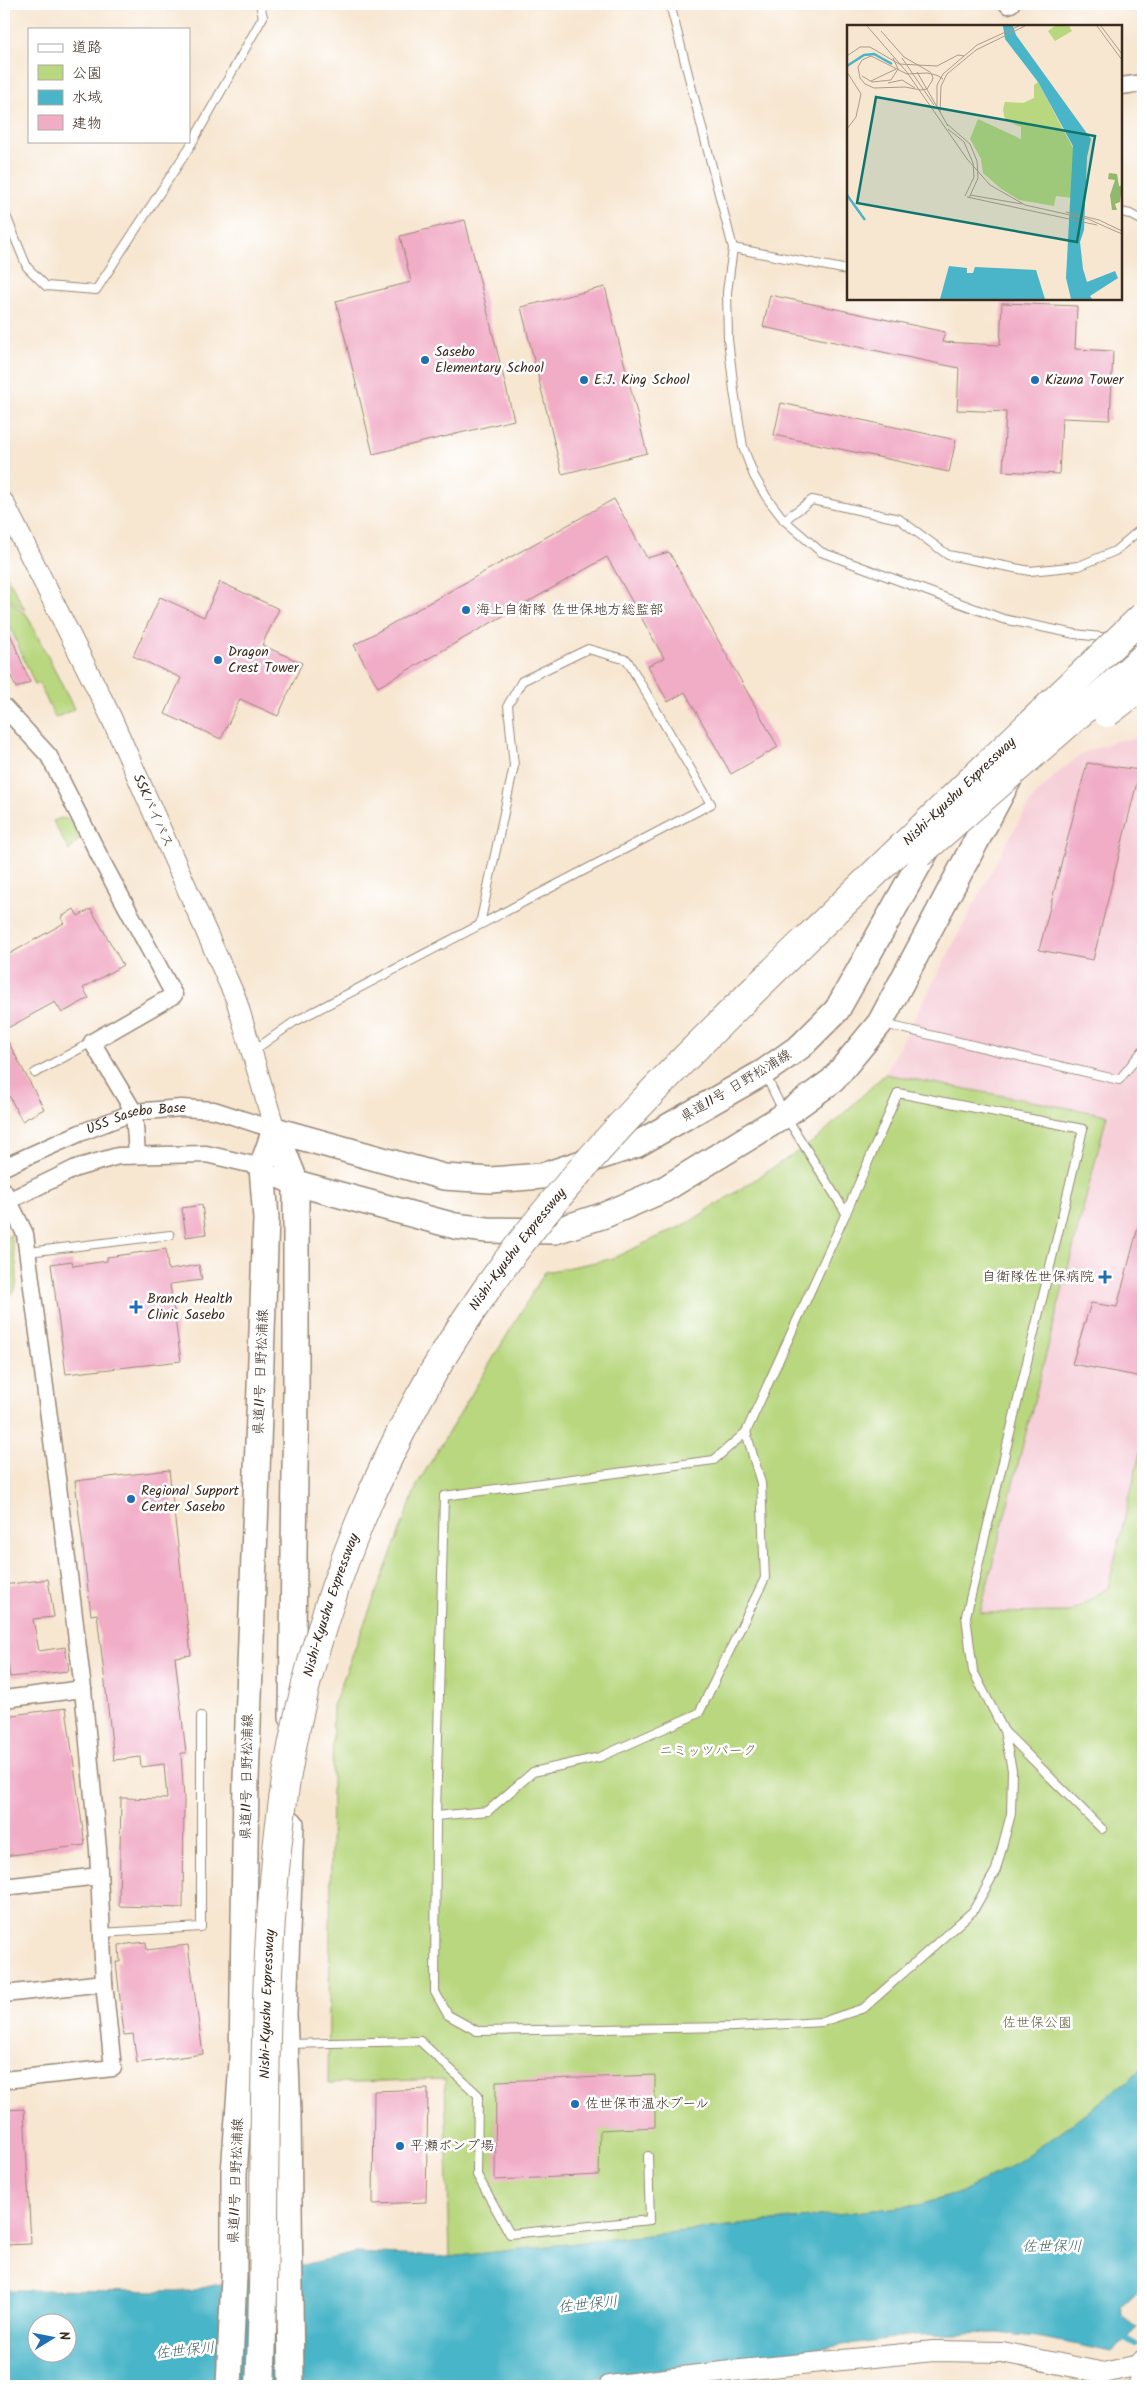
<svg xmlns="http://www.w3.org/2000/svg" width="1147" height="2390" font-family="Kalam,'Klee One',sans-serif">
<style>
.built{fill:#f6cfd8}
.green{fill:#b8d77e;stroke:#7a804e}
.water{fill:#4ab5c8;stroke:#427073;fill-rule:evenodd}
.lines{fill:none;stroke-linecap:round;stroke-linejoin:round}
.stream{stroke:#4ab5c8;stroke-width:5.5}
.building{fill:#f1acc6}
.service-casing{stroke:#987;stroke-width:10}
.minor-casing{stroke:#987;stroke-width:19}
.tertiary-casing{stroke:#987;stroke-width:22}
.primary-casing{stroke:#987;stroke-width:28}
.service{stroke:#fff;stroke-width:8}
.minor{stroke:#fff;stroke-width:16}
.tertiary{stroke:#fff;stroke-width:20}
.primary{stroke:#fff;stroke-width:25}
.motorway-bridge-casing{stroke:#987;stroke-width:30;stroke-linecap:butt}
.motorway-bridge{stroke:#fff;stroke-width:28}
.poi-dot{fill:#1f6fb2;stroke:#fff;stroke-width:2}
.labels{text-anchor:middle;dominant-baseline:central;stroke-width:5;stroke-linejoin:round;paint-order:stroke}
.poi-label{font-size:14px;fill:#3b2a1e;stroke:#fff;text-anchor:start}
.street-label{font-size:14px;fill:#3b2a1e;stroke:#fff}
.park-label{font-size:14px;fill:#605e3b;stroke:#fff}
.water-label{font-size:15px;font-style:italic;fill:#416262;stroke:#fff}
.inset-river{fill:none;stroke:#4ab5c8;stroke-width:2.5}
.inset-road{fill:none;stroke:#ac9b89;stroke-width:1}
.view{fill:#0f766e;fill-opacity:0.15;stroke:#0f766e;stroke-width:2.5}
.inset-edge{fill:none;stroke:#3b2a1e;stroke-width:2.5}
</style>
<rect width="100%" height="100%" fill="#fff"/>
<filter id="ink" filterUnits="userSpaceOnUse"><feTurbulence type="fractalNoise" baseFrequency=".02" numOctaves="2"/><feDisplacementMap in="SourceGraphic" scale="10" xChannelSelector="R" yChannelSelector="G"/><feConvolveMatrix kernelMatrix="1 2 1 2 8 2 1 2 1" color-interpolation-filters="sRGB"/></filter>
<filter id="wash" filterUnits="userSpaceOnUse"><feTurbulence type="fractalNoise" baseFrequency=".0096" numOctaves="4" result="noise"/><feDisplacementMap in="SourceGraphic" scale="20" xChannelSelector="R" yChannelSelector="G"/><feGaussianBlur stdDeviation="1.12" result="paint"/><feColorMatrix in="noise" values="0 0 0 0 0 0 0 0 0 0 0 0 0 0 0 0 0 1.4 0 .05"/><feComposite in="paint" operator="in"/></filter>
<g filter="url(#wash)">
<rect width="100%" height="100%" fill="#f7e6d0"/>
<path class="built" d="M1143,737V1440L1108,1588L1070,1612L980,1613L1107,1115L885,1074L1008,840L1033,798L1059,772L1085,752L1115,741Z"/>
<g class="green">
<path d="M4,570L25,610L4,595Z"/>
<path d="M4,597L27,615L74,709L55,718L39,683L35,685L4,613Z"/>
<path d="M61,818C74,819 77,828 79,840L69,851L53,821Z"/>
<path d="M885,1074L1107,1115L980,1613L1070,1612L1108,1588L1143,1440V2068L1076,2121L1005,2170L960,2193L919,2205L450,2257L445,2079L328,2083L333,1706L418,1483L545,1272L611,1259L688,1223L817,1139Z"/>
<path d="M11,1235C13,1253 27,1293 4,1299V1238Z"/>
</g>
<path class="water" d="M1143,2068V2286L1121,2307L1124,2318L1137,2328L1112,2352L1037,2337L998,2333L915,2335L546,2386H4V2290L189,2291L355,2253L450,2257L919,2205L960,2193L1005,2170L1076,2121ZM38,2322H68V2352H38Z"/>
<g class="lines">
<path class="stream" d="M1126,2339L1135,2344"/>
</g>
<g id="blocks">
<g class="building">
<path d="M465,220L514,420L373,454L336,301L411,282L400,236Z"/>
<path d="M605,287L647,453L562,474L521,307Z"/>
<path d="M770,295L945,332L942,342L1000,345L1002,303L1077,306L1075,349L1113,351L1110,420L1062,418L1059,474L1003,471L1006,412L957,410L959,368L763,327Z"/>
<path d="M781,403L956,440L949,472L774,435Z"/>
<path d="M614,499L647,558L669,552L778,747L731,774L685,692L668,702L648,666L664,658L607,557L378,687L354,645Z"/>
<path d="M220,582L279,609L262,645L302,663L278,716L240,699L221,739L165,714L181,678L133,656L160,597L204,617Z"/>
<path d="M4,619L30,682L16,688L4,659Z"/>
<path d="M1087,763L1140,770L1093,960L1039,950Z"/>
<path d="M74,909L78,916L91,909L123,965L83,988L89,998L62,1013L55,1002L4,1030V957L64,923L61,917Z"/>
<path d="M4,1034L44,1109L22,1121L4,1086Z"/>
<path d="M202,1205L206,1234L186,1237L182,1208Z"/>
<path d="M1138,1227L1143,1228V1377L1072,1364L1091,1303L1117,1307Z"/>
<path d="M166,1249L168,1270L199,1265L202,1280L170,1284L181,1361L66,1374L51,1264L72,1261L73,1266L107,1261V1257Z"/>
<path d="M169,1470L191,1655L175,1657L186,1753H181L184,1800L183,1908L119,1906L121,1798L167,1799L164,1764L141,1767L140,1757L114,1760L97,1614L91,1615L75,1481Z"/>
<path d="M48,1579L54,1617L33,1619L39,1651L65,1647L69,1671L10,1677L4,1633V1585Z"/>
<path d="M66,1708L85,1845L4,1856V1716Z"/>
<path d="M146,1942L147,1950L188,1945L203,2054L137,2063L133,2034L124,2035L116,1962H120L119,1945Z"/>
<path d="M655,2075V2127L600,2130L599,2175L495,2180L496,2081Z"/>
<path d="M428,2089L426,2202L373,2204L374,2091Z"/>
<path d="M24,2109L31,2244L4,2245V2110Z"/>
</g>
</g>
</g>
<g filter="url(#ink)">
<use href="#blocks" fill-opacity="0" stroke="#987" stroke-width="1"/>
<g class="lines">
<defs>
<g id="service">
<path d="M670,4L733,248L727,292L728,339L734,391L743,447L754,476L767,498L784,520L821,552L1003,619L1075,634L1109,638"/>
<path d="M4,6L6,4"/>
<path d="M4,211L27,267L46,286L96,290L189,148L263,17L260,4"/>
<path d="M1121,212L1130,214L1143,221"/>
<path d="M733,248L848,270"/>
<path d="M784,520L812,500L899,519L948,555L1030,571L1079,566L1115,551L1143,527"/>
<path d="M1128,640L1143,642"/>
<path d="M884,1024L1119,1080L1143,1050"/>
<path d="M253,1051L294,1022L711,804L627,660L588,649L522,681L508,705L514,766L480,924"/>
<path d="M35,1073L92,1042"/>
<path d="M765,1074L785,1115L846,1213"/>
<path d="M28,1252L170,1235"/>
<path d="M1004,1731L1012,1770L1011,1814L996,1870L973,1911L864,2008L822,2022L734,2027L477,2031L448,2015L435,1992L436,1816L488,1811L533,1772L600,1757L699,1713L765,1578L761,1483L746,1432L846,1213L898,1093L1083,1129L966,1616L973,1671L1004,1731L1102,1829"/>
<path d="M436,1816L444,1496L714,1460L746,1432"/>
<path d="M101,1933L201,1927V1716"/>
<path d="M287,2044L420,2041L478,2095L477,2175L510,2234L650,2220L648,2156"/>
<path d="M1132,2386L1138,2367"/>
</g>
<g id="minor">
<path d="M1008,5L1011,4"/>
<path d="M1121,86L1143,83"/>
<path d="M4,707L49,756L105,867L174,995L92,1042L134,1112L137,1155"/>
<path id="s1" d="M4,1167L80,1133L134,1112L181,1108L214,1110L275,1130"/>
<path d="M4,1191L25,1234L57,1478L83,1689L98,1849L104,1983L113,2068L4,2080"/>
<path d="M4,1203L76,1168L118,1156L206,1154L262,1167"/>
<path d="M4,1699L83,1689"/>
<path d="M4,1887L99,1876"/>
<path d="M4,1994L104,1983"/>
</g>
<g id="tertiary">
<path d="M4,503L111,717L236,999L275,1130"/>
<path d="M609,2386L731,2371L934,2351L1002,2352L1104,2373L1139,2365L1143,2360"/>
</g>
<g id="primary">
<path d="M275,1130L296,1183V1391L292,1717"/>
<path d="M275,1130L444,1177L491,1180L542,1176L636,1145L764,1072L801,1046L837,1010L934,837"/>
<path d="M283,1177L296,1183L455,1226L487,1230L555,1231L605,1215L663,1190L785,1115L833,1080L880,1023L1010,777"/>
<path d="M229,2386L234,2276V2173L242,2063L246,1780L266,1219L262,1167L275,1130"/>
<path d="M291,2386L288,2113L284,2014L291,1824"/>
</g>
</defs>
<use href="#service" class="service-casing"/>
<use href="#minor" class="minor-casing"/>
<use href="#tertiary" class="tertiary-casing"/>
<use href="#primary" class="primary-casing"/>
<use href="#service" class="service"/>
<use href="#minor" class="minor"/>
<use href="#tertiary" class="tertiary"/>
<use href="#primary" class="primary"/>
<defs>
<g id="motorway-bridge">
<path d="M1107,713L1143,685"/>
<path d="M919,854L1143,658"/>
<path id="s2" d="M260,2386C270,2185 255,1980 286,1780C314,1609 386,1432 486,1290C581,1155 701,1041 818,928C926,823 1034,720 1143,616"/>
</g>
</defs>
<use href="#motorway-bridge" class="motorway-bridge-casing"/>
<use href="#motorway-bridge" class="motorway-bridge"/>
</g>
</g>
<g class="poi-dot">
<circle cx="425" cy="360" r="5"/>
<circle cx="584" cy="380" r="5"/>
<circle cx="1035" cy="380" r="5"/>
<circle cx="466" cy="610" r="5"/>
<circle cx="218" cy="660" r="5"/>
<path d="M1102.5 1269.5h5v5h5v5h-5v5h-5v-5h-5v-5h5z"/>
<path d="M133.5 1299.5h5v5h5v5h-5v5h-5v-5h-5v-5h5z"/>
<circle cx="131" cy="1499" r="5"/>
<circle cx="575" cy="2104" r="5"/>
<circle cx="400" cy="2146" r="5"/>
</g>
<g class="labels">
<g class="poi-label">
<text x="435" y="352">Sasebo<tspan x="435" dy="16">Elementary School</tspan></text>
<text x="594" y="380">E.J. King School</text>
<text x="1045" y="380">Kizuna Tower</text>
<text x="476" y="610">海上自衛隊 佐世保地方総監部</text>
<text x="228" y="652">Dragon<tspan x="228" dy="16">Crest Tower</tspan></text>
<text x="1094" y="1277" text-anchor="end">自衛隊佐世保病院</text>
<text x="147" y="1299">Branch Health<tspan x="147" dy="16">Clinic Sasebo</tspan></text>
<text x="141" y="1491">Regional Support<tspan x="141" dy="16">Center Sasebo</tspan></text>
<text x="585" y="2104">佐世保市温水プール</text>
<text x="410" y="2146">平瀬ポンプ場</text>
</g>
<g class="street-label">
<text stroke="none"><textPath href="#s2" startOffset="1829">Nishi-Kyushu Expressway</textPath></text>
<text transform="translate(153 811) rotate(66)">SSKバイパス</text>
<text transform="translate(736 1086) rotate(-31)">県道11号 日野松浦線</text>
<text stroke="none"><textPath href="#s1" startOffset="142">USS Sasebo Base</textPath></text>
<text stroke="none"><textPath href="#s2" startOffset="1192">Nishi-Kyushu Expressway</textPath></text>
<text transform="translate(261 1372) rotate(-88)">県道11号 日野松浦線</text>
<text stroke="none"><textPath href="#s2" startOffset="788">Nishi-Kyushu Expressway</textPath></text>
<text transform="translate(247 1777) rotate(-89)">県道11号 日野松浦線</text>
<text stroke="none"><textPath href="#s2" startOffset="382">Nishi-Kyushu Expressway</textPath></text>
<text transform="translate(236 2181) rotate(-88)">県道11号 日野松浦線</text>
</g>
<g class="park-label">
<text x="708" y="1751">ニミッツパーク</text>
<text x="1037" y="2023">佐世保公園</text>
</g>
<g class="water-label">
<text x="1052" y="2247">佐世保川</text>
<text transform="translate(588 2305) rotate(-6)">佐世保川</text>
<text transform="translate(185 2351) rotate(-6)">佐世保川</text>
</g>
</g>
<g transform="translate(847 25)">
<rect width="275" height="275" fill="#f7e6d0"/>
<path d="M208,1H222L225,6L208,16L201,6ZM191,57L227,125L225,173L209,171L207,181L172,175L153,163L136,148L134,134L123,114L131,94L174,114V102L158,95L156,84L158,77L176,78L187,73V60Z" fill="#b8d77e"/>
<path d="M262,148L270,149L272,161H275L273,177L268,179L270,185H265L263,170L268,155L261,154Z" fill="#92b86d"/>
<path d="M156,1H166L169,10L244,114L240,132L237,205L233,217L236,244L240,257L268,246L271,253L243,271L245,274H224L219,253L226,121L191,57L158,14ZM102,241L120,243V248H126L128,242L189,245L198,274H93Z" fill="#4ab5c8"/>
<path class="inset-river" d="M0,41L17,30L27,29L45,39M0,170L18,195"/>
<path class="inset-road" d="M20,1L59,46L120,134L143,160L178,180L241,194L275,209M250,1L275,35M254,1L275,29M34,6L57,32L83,47L85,50L86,53L85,56L80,64L74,65L58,62L27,63L18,59L13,53L11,42L15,35L24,31L60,49L80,48L89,50L93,52L96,54M0,31L13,22H23L52,39L90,41L111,30L117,31M55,33L87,80M0,47L14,69L9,92L0,104M70,47L101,101M15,51L25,57L44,55L51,44L46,33M24,56L49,44M41,58L55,55L68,63M90,81V60L96,49L130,20L172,1M93,87L94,61L100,49L129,25L178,1M100,99L123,119L130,136L131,153L122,173M101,104L117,117L126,138L127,152L118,171M123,170L175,179M120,172L250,200M219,187L252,195L275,206"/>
<path class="view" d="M29,72L248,111L230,217L10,178Z"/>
<rect width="275" height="275" class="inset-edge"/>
</g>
<rect width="1147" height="2390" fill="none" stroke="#fff" stroke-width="20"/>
<rect x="28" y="28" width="162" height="115" fill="#ffffff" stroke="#b1aaa5"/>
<rect x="38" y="44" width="25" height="8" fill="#ffffff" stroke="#b1aaa5"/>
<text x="72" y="52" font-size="15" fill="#3b2a1e">道路</text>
<rect x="38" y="65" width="25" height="15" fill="#b8d77e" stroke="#b1aaa5"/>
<text x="72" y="78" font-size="15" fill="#3b2a1e">公園</text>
<rect x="38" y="90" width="25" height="15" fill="#4ab5c8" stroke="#b1aaa5"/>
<text x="72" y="102" font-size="15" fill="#3b2a1e">水域</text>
<rect x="38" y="115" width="25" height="15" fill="#f1acc6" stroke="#b1aaa5"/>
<text x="72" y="128" font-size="15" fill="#3b2a1e">建物</text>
<g transform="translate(52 2338) rotate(80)"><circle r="24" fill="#ffffff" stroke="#b1aaa5"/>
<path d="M0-4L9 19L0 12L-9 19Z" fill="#1f6fb2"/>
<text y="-8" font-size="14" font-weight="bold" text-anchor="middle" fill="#3b2a1e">N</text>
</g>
</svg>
